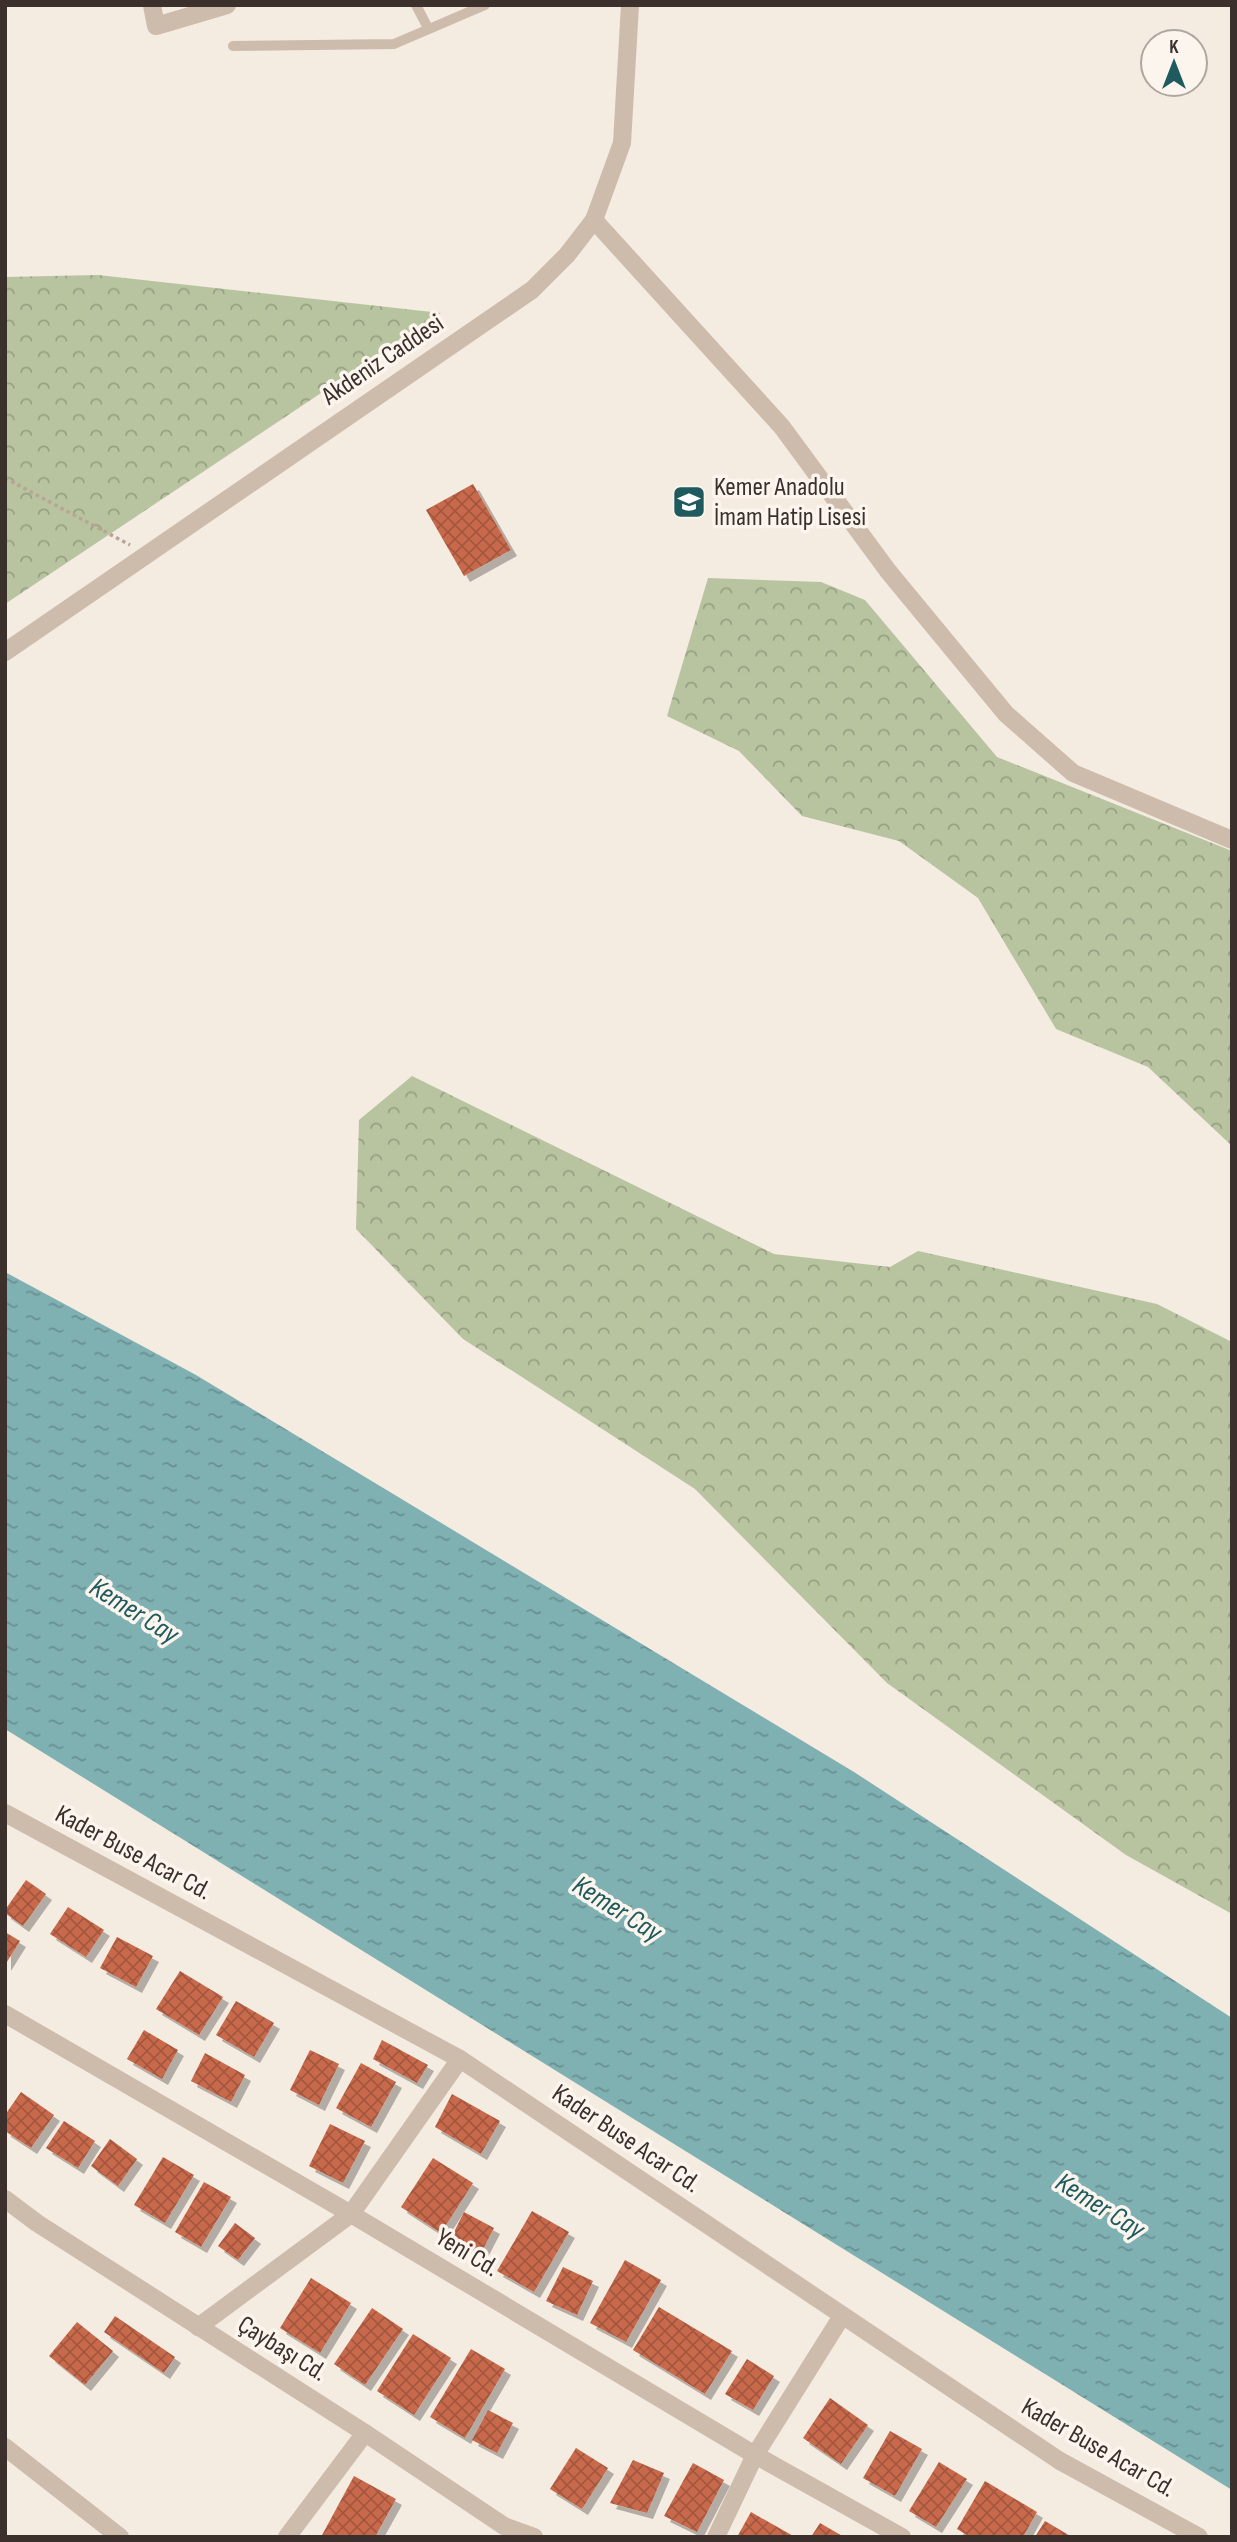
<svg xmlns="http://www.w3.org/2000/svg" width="1237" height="2542" font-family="'Sofia Sans Condensed',sans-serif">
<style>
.forest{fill:url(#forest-crowns)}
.water{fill:url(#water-ripples)}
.building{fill:url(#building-cross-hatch);filter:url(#shadow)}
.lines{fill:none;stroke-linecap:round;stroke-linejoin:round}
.path{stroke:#b9a596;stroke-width:3.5;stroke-dasharray:3.5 3.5;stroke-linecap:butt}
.service{stroke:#cdbbac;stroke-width:10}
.minor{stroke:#cdbbac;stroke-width:18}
.tertiary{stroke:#cdbbac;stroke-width:18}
.labels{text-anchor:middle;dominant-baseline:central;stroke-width:7;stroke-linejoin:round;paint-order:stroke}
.street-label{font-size:26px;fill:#3b302b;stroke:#fbf5ee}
.poi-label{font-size:26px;fill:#3b302b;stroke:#fbf5ee;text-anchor:start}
.water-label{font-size:28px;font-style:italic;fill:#1f5a5e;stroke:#fbf5ee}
</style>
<defs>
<pattern id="forest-crowns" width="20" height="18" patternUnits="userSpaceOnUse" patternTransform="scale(1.75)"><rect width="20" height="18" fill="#b8c4a0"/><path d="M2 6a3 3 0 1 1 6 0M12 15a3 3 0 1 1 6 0" fill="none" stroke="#97a083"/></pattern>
<pattern id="water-ripples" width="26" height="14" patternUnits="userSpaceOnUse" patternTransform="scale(1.75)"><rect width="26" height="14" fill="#7fb0b2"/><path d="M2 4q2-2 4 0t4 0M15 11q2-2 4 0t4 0" fill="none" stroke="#699091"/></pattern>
<pattern id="building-cross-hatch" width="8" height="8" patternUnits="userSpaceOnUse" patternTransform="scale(1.75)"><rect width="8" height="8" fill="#c8694b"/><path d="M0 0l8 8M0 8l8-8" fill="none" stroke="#a4573f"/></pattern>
<filter id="shadow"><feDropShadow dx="6" dy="6" stdDeviation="0" flood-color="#0004"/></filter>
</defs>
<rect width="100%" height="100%" fill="#f4ebe1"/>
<g class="forest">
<path d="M98,275L441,313L5,604V277Z"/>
<path d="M708,578L821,582L865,600L997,757L1232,851V1146L1148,1067L1056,1029L978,898L899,841L802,816L739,751L667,716Z"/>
<path d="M412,1076L774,1254L890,1267L918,1251L1157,1304L1232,1342V1914L1126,1855L887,1683L695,1489L463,1339L356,1229L359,1120Z"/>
</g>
<path class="water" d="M5,1272L196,1375L854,1772L1232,2018V2490L5,1729Z"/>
<g class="building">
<path d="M473,484L511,550L464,576L426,510Z"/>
<path d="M26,1880L46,1894L23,1926L5,1913V1910Z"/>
<path d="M68,1907L104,1930L86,1957L50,1934Z"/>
<path d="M5,1932L20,1941L5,1965Z"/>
<path d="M117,1937L153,1956L136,1987L100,1968Z"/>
<path d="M180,1971L223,1997L199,2035L156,2009Z"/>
<path d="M236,2001L274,2023L254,2057L216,2035Z"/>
<path d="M144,2030L178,2050L162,2079L127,2059Z"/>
<path d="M382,2040L428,2065L417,2083L373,2059Z"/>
<path d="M310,2050L339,2064L319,2105L290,2090Z"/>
<path d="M205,2053L245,2075L231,2102L191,2081Z"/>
<path d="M361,2063L396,2082L371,2127L336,2108Z"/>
<path d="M21,2092L54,2115L31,2148L5,2131V2115Z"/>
<path d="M452,2094L500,2121L481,2154L435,2127Z"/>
<path d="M64,2121L95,2141L78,2168L46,2148Z"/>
<path d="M330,2124L365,2141L343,2183L309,2166Z"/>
<path d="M110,2139L137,2159L118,2186L91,2166Z"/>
<path d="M163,2157L194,2175L165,2223L134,2205Z"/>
<path d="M433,2158L473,2183L441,2233L401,2207Z"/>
<path d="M204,2182L231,2197L201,2247L175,2232Z"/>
<path d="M532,2211L569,2232L534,2292L497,2271Z"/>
<path d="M464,2212L494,2228L480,2255L450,2240Z"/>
<path d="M235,2223L255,2238L238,2260L218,2246Z"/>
<path d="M625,2260L661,2280L626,2342L590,2323Z"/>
<path d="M563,2267L593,2281L577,2315L546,2301Z"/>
<path d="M311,2278L351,2303L320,2353L280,2328Z"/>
<path d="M659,2307L732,2351L705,2394L633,2350Z"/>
<path d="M372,2308L403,2329L365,2385L334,2364Z"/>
<path d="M115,2316L175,2357L164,2373L104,2332Z"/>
<path d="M77,2322L113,2351L85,2385L49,2356Z"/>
<path d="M413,2334L451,2358L414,2415L377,2391Z"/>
<path d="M471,2349L505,2369L465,2438L430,2417Z"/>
<path d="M747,2359L774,2376L753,2410L725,2394Z"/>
<path d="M830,2398L868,2425L841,2464L803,2438Z"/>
<path d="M488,2410L513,2423L497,2453L472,2440Z"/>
<path d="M890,2431L922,2449L895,2496L863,2478Z"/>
<path d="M576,2448L608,2468L582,2509L550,2489Z"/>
<path d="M633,2460L664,2473L647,2513L610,2503Z"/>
<path d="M939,2462L967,2479L936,2527L909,2511Z"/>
<path d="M693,2463L724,2480L697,2532L664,2516Z"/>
<path d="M354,2476L396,2499L375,2537H321Z"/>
<path d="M985,2481L1037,2512L1023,2537H970L957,2529Z"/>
<path d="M751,2512L795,2537H737Z"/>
<path d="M1045,2521L1072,2537H1035Z"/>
<path d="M820,2523L844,2537H811Z"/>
</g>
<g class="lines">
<path class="path" d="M5,478L130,545"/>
<g class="service">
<path d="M416,5L428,28"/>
<path d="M233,46L394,44L485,5"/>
</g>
<g class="minor">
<path d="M152,5L156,26L227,5"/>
<path d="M594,220L782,427L888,571L1006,714L1073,773L1232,840"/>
<path d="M5,2014L351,2214L755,2455L902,2537"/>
<path d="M5,2199L37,2223L365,2433L504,2526L534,2537"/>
<path d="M198,2327L351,2214L460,2059"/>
<path d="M5,2447L120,2537"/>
<path d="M287,2537L365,2433"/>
<path d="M716,2537L755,2455L842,2316"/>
</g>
<g class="tertiary">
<path d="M5,652L532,290L567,255L594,220L622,143L630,5"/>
<path d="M5,1813L460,2059L1060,2461L1199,2537"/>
</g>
</g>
<defs>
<symbol id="school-square" viewBox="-11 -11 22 22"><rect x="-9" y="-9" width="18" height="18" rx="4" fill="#1f5a5e" stroke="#fbf5ee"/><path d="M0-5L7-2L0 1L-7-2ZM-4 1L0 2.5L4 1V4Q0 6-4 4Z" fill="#fff"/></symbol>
</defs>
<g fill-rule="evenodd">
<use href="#school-square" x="670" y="483" width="38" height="38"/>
</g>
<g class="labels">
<g class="street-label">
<text transform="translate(383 360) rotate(-34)">Akdeniz Caddesi</text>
<text transform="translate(133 1853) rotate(28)">Kader Buse Acar Cd.</text>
<text transform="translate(626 2139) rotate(34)">Kader Buse Acar Cd.</text>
<text transform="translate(467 2253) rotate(31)">Yeni Cd.</text>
<text transform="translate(282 2349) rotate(32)">Çaybaşı Cd.</text>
<text transform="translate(1098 2448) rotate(30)">Kader Buse Acar Cd.</text>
</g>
<g class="poi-label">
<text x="714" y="487">Kemer Anadolu<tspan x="714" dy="30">İmam Hatip Lisesi</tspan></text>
</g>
<g class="water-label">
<text transform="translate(134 1611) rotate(32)">Kemer Cay</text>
<text transform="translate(617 1909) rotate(32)">Kemer Cay</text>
<text transform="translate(1100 2206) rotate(32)">Kemer Cay</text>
</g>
</g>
<rect width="1237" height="2542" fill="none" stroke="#3b302b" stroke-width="14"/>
<g transform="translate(1174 63)"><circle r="33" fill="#fbf5ee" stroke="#aea6a0" stroke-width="2"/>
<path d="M0-5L12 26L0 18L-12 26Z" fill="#1f5a5e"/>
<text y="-10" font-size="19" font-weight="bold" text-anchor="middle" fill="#3b302b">K</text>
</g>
</svg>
